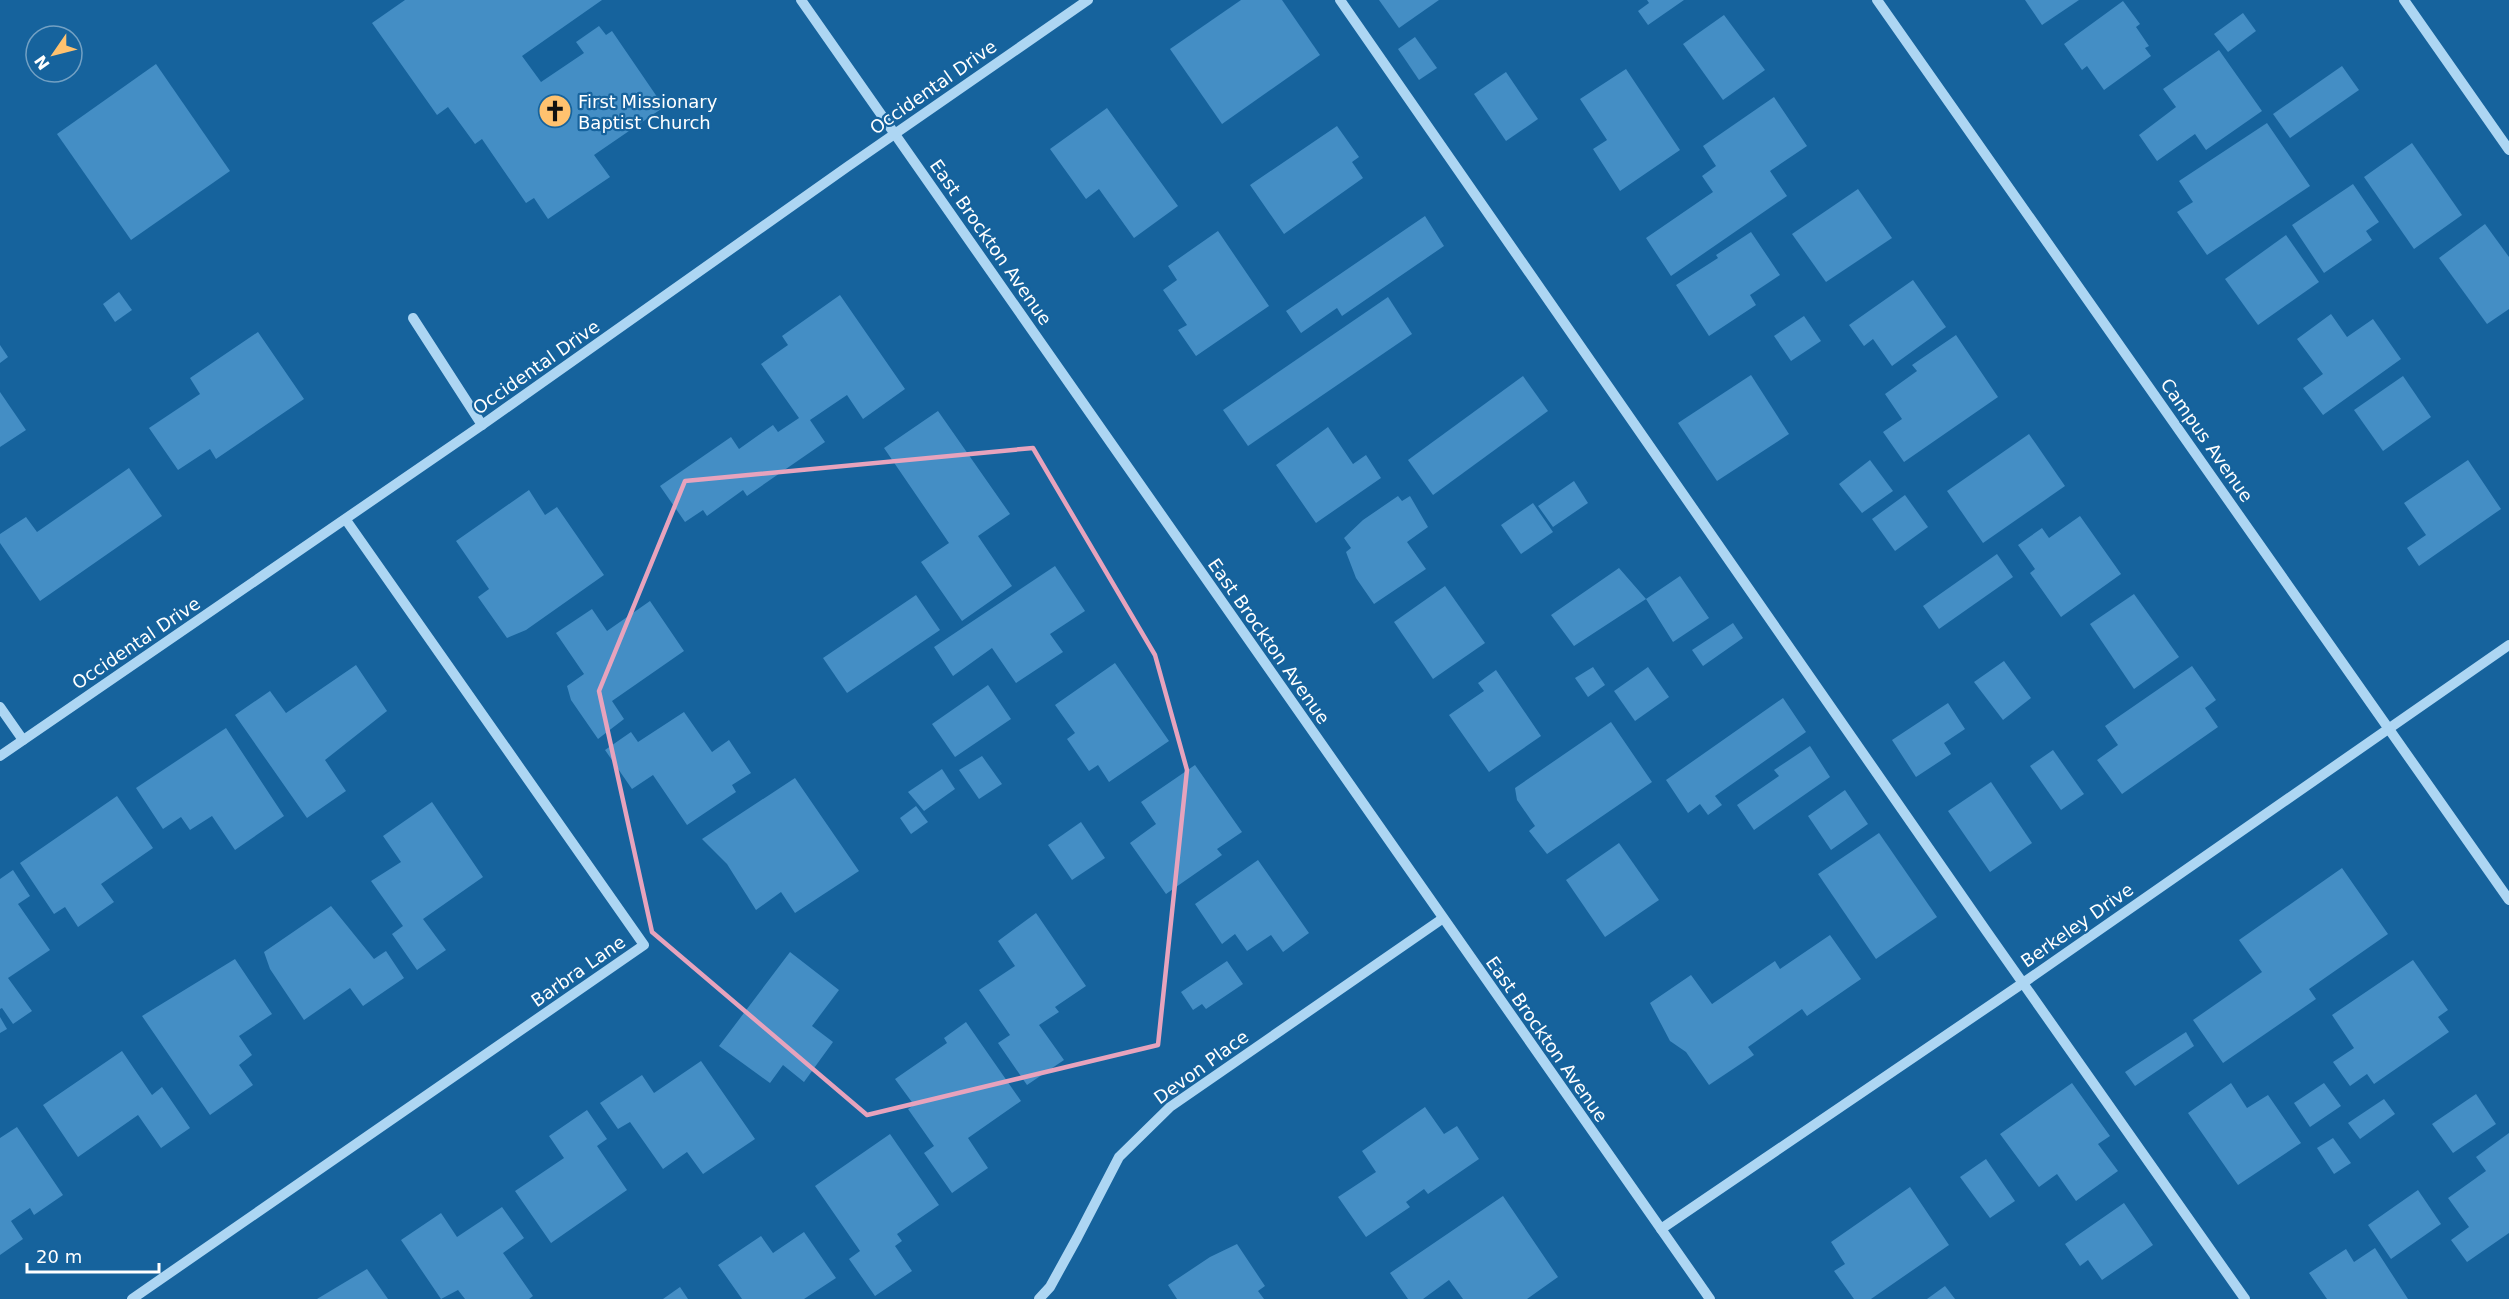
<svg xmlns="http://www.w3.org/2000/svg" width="2509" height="1299" font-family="'DejaVu Sans',sans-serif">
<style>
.building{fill:#448ec5}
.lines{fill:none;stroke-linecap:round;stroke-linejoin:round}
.minor{stroke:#add6f3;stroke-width:10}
.marked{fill:none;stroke:#e7a3bd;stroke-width:4.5;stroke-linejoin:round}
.labels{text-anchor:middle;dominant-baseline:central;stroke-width:4.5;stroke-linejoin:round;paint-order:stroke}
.street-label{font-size:18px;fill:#fff;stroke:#16639d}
.poi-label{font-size:18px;fill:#fff;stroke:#16639d;text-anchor:start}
</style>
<rect width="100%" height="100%" fill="#16639d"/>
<g class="building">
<path d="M405,0H602L522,56L541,82L584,53L576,42L599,26L606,35L612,31L664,107L594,155L610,177L548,219L534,198L526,203L482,139L475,144L448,107L437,115L372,23Z"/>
<path d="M1241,0H1282L1320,55L1222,124L1170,49Z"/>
<path d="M1379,0H1439L1399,28Z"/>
<path d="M1647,0H1684L1648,25L1638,11L1649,3Z"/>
<path d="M2025,0H2079L2042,25Z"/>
<path d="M2123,1L2140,24L2136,27L2149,46L2145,48L2151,56L2104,90L2087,66L2082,70L2064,44Z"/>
<path d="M2243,13L2256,31L2228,52L2214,34Z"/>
<path d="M1724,15L1765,70L1723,100L1683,44Z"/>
<path d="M1415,37L1437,68L1419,80L1398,49Z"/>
<path d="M2219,50L2262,111L2206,150L2195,134L2157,161L2139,135L2176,107L2163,89Z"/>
<path d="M156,64L230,171L131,240L57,134Z"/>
<path d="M2342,66L2359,90L2290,138L2273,114Z"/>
<path d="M1626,69L1680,150L1620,191L1593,149L1607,140L1580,99Z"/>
<path d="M1506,72L1538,119L1506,141L1474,94Z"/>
<path d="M1774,97L1807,146L1770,171L1787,196L1671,276L1646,238L1713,192L1702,176L1716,166L1703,146Z"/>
<path d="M1107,108L1178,206L1134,238L1099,189L1086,199L1050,149Z"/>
<path d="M2267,123L2310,186L2207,255L2177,212L2193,202L2179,181Z"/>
<path d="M1337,126L1359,157L1352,162L1363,178L1284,234L1250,185Z"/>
<path d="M2412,143L2462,215L2414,249L2364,177Z"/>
<path d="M2353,184L2379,222L2366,231L2372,240L2324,273L2292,225Z"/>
<path d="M1858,189L1892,238L1826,282L1792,234Z"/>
<path d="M1425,216L1444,246L1342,316L1337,308L1301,333L1286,311Z"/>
<path d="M2485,224L2509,257V309L2487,324L2439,258Z"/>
<path d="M1218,231L1269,306L1196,356L1178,330L1187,325L1163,290L1177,280L1168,266Z"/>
<path d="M1751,232L1780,275L1750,295L1756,305L1709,336L1676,285L1718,258L1716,255Z"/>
<path d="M2286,235L2319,282L2258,325L2225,279Z"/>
<path d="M1913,280L1946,327L1892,366L1873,339L1864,346L1849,325Z"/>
<path d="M119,292L132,310L115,322L103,304Z"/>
<path d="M840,295L905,389L863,419L847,395L810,420L825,442L747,496L743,490L707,516L703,510L685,522L660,486L731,437L739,449L773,425L778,432L799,418L761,364L788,345L782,336Z"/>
<path d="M1388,297L1412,334L1248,446L1223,410Z"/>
<path d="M2331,314L2347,337L2373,319L2401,359L2323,415L2303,388L2323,374L2297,339Z"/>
<path d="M1804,316L1821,341L1791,361L1774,336Z"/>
<path d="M258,332L304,399L216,459L210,449L178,470L149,428L200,394L190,378Z"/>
<path d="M1956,335L1998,397L1904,462L1883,432L1902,419L1885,394L1917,371L1912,365Z"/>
<path d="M0,345L8,357L0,363Z"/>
<path d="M1751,375L1789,434L1717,481L1678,423Z"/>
<path d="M1523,376L1548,411L1433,495L1408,460Z"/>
<path d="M2403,376L2431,417L2383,451L2354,410Z"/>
<path d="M0,392L26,430L0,447Z"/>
<path d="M938,411L1010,514L978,536L1012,586L962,621L921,562L949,543L884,448Z"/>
<path d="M1328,427L1353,464L1366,455L1381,478L1316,523L1276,465Z"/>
<path d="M2029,434L2065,486L1983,543L1947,491Z"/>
<path d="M1870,460L1893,491L1862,513L1839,484Z"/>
<path d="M2468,460L2501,509L2419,566L2407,548L2426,535L2404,503Z"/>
<path d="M129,468L162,516L40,601L0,543V534L26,517L37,532Z"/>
<path d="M1574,481L1588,503L1553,527L1538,506Z"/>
<path d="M529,490L545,515L557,507L604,575L526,630L507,638L478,597L489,589L456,541Z"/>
<path d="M1905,495L1928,527L1895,551L1872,519Z"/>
<path d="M1398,496L1402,501L1410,496L1428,527L1407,542L1426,569L1374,604L1356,578L1346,552L1351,548L1344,538L1363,520Z"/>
<path d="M1533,503L1553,532L1521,554L1501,525Z"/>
<path d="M2080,516L2121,574L2061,617L2030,573L2035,569L2018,545L2042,528L2049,538Z"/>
<path d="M1997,554L2013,577L1939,629L1923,606Z"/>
<path d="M1055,566L1085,611L1050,634L1063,652L1016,683L992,648L953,676L934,647Z"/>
<path d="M1619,568L1646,599L1680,576L1709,618L1673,642L1646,599L1574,646L1551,615Z"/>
<path d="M1445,586L1485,643L1433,679L1394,622Z"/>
<path d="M2134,594L2179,657L2134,689L2090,624Z"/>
<path d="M916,595L940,630L847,693L823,658Z"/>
<path d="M650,601L684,651L612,701L624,719L598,739L571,700L567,686L584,674L556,633L592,609L607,631Z"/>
<path d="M1733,623L1743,638L1703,666L1692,650Z"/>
<path d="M2004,661L2031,698L2003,720L1974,682Z"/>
<path d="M1115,663L1169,741L1109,782L1098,765L1089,771L1067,739L1075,733L1055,705Z"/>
<path d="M356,665L387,711L325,760L346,791L307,818L235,715L270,691L286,713Z"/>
<path d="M2192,666L2216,700L2205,708L2218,727L2122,794L2097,760L2118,745L2105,726Z"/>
<path d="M1593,667L1605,685L1588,697L1575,678Z"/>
<path d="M1648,667L1669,697L1635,721L1614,691Z"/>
<path d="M1496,670L1541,736L1489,772L1449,715L1484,691L1478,683Z"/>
<path d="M988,685L1011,719L955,757L932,724Z"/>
<path d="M1783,698L1806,732L1715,796L1722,805L1708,815L1700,804L1688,813L1666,780Z"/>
<path d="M1948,703L1965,729L1944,743L1951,754L1916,777L1892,740Z"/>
<path d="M684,712L712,752L729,740L751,773L732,785L736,792L687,825L653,775L632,789L605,750L631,732L638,742Z"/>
<path d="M1611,722L1652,782L1547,854L1529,831L1535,826L1517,800L1515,788Z"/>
<path d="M226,728L284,816L235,850L212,816L190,830L181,817L163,829L136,788Z"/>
<path d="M1810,746L1830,777L1754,830L1737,805L1779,776L1774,770Z"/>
<path d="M2053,750L2084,794L2061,810L2030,766Z"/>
<path d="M982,756L1002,784L979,799L959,770Z"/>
<path d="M1195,765L1242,832L1217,849L1222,855L1166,894L1130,843L1156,824L1141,802Z"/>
<path d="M942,769L955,789L924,811L908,792Z"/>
<path d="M795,778L859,871L795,913L781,892L756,910L727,864L702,839Z"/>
<path d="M1991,782L2032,843L1990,872L1948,811Z"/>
<path d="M1845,790L1868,824L1831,850L1808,816Z"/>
<path d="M117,796L153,848L101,884L114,902L78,927L65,907L54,914L20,863Z"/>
<path d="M432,802L483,877L423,919L446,950L417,970L392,934L403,926L371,881L401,862L383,836Z"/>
<path d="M916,806L928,822L911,834L900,818Z"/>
<path d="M1081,822L1105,858L1072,880L1048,845Z"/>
<path d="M1879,833L1937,917L1876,959L1818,874Z"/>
<path d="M1619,843L1659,900L1605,937L1566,880Z"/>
<path d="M1258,860L1309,933L1283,952L1271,935L1247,951L1235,934L1222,944L1195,904Z"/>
<path d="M2342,868L2388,934L2309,989L2316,999L2223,1063L2193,1020L2262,972L2239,940Z"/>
<path d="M13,870L30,896L18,904L50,950L8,978L32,1011L13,1024L2,1008L0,1009V879Z"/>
<path d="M331,906L374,959L386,951L404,978L363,1006L350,988L304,1020L270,969L264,952Z"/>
<path d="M1036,913L1086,986L1055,1007L1059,1012L1039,1025L1064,1060L1027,1085L998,1043L1010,1035L979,990L1015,966L998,941Z"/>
<path d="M1830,935L1861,979L1807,1016L1802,1009L1748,1047L1754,1055L1709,1085L1686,1052L1670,1041L1650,1003L1691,975L1712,1004L1775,961L1780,969Z"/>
<path d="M790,952L839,990L812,1026L833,1042L804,1082L783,1065L770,1083L719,1046Z"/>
<path d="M235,959L272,1014L239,1036L252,1055L239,1065L253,1085L210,1115L142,1016Z"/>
<path d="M2413,960L2448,1010L2438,1017L2449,1032L2374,1084L2367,1074L2350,1086L2333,1062L2354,1048L2332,1015Z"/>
<path d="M1227,961L1243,984L1206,1009L1202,1004L1193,1010L1181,992Z"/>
<path d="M0,1017L7,1029L0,1033Z"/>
<path d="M966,1022L1021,1101L968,1138L988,1168L952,1193L924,1153L934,1146L908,1109L914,1105L895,1079L947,1043L944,1038Z"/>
<path d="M2186,1032L2194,1046L2135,1086L2125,1072Z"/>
<path d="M122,1051L152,1095L162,1087L190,1128L161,1148L138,1115L78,1157L43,1105Z"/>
<path d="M701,1061L755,1139L703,1174L687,1152L663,1169L630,1122L618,1129L600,1103L642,1075L654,1093Z"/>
<path d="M2072,1083L2110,1136L2098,1144L2118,1171L2076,1201L2057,1174L2039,1187L2000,1134Z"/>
<path d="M2231,1083L2247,1108L2268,1095L2301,1143L2238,1185L2188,1113Z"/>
<path d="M2324,1083L2341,1106L2310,1127L2294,1103Z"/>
<path d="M2476,1094L2496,1124L2453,1153L2432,1124Z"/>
<path d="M2384,1099L2395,1114L2360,1139L2348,1123Z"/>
<path d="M1425,1107L1444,1134L1457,1126L1479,1159L1428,1194L1424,1189L1406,1202L1410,1207L1366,1237L1338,1197L1376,1172L1362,1151Z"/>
<path d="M587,1110L607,1139L597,1146L627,1190L551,1243L515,1191L564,1158L549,1136Z"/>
<path d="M17,1127L63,1195L34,1215L30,1208L11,1221L23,1239L0,1255V1138Z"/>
<path d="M2509,1133V1233L2467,1262L2451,1240L2469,1227L2448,1198L2486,1171L2476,1157Z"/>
<path d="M890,1134L939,1205L897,1234L902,1241L895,1246L912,1271L875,1296L849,1259L860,1251L815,1186Z"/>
<path d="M2333,1138L2351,1163L2334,1174L2317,1148Z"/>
<path d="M1986,1159L2015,1201L1990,1218L1960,1177Z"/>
<path d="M1910,1187L1949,1245L1871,1299H1854L1834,1271L1845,1264L1831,1242Z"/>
<path d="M2418,1190L2441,1224L2391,1259L2368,1225Z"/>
<path d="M1503,1196L1558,1277L1527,1299H1463L1449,1280L1423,1299H1408L1390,1273Z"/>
<path d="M2124,1203L2153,1245L2102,1280L2088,1260L2080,1266L2065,1244Z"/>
<path d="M502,1207L524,1238L503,1253L533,1296L529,1299H465L458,1290L441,1299L401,1240L441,1213L457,1237Z"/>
<path d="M804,1232L836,1278L804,1299H742L718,1265L761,1236L773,1253Z"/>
<path d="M1237,1244L1265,1286L1258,1291L1264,1299H1177L1168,1285L1210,1257Z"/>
<path d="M2375,1248L2408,1299H2327L2309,1273L2346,1249L2354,1262Z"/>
<path d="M367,1269L388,1299H317Z"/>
<path d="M1945,1286L1955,1299H1927Z"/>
<path d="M680,1287L688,1299H663Z"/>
</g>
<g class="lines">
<g class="minor">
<path d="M801,0L1710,1299"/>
<path d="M1340,0L1987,932L2245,1299"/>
<path d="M1877,0L2509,900"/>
<path d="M2404,0L2509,150"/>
<path d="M413,318L482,425"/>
<path d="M0,707L23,740"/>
<path d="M0,756L482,425L847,167L1088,0"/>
<path d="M1661,1229L2023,983L2509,645"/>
<path d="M132,1299L644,945L346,520"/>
<path d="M1039,1299L1050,1287L1077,1238L1119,1157L1170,1107L1442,919"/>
</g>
</g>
<path class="marked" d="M1033,448L1155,655L1187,770L1158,1045L867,1115L652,932L599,691L685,481Z"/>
<defs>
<symbol id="church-disc" viewBox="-11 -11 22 22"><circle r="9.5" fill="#ffc26f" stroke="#16639d"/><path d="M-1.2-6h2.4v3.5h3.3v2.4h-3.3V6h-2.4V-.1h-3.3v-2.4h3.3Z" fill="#111"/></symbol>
</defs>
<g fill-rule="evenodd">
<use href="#church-disc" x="536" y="92" width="38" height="38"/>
</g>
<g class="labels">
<g class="street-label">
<text transform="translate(933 87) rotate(-35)">Occidental Drive</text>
<text transform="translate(991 242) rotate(55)">East Brockton Avenue</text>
<text transform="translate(536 367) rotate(-35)">Occidental Drive</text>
<text transform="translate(2207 440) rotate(55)">Campus Avenue</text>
<text transform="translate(1269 641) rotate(55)">East Brockton Avenue</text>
<text transform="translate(136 643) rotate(-34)">Occidental Drive</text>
<text transform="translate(2077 925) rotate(-35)">Berkeley Drive</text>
<text transform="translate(578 971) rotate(-35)">Barbra Lane</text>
<text transform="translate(1547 1039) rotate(55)">East Brockton Avenue</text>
<text transform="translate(1201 1067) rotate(-36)">Devon Place</text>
</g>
<g class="poi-label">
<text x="578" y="101">First Missionary<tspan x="578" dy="21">Baptist Church</tspan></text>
</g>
</g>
<g transform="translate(54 54) rotate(235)"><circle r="28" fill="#16639d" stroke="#73a1c4" stroke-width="1.5"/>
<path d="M0-4.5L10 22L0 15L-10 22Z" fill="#ffc26f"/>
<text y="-9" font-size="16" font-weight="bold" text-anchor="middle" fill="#ffffff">N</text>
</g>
<path d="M27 1263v9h132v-9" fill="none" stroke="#ffffff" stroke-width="3"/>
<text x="36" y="1263" font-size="18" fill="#ffffff" stroke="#16639d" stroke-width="4.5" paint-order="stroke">20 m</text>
</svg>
